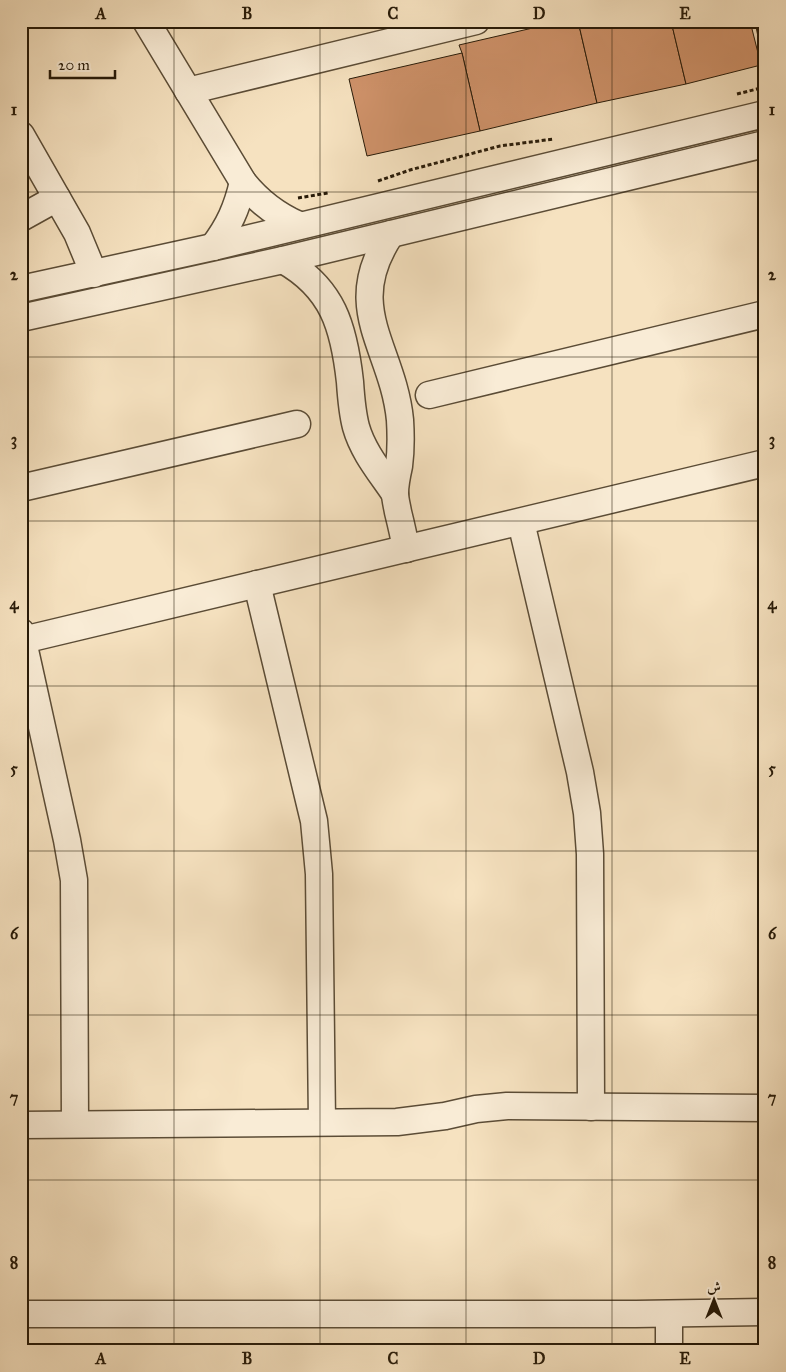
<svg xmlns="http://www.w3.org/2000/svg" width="786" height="1372" font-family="'IM FELL Great Primer',Amiri,serif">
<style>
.building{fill:#cf926a;stroke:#271a08}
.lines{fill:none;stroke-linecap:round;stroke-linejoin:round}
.minor-casing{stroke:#5b4c36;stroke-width:29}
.path{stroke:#271a08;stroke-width:3;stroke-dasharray:4 2.5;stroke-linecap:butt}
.minor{stroke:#f9ecd6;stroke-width:26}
.grid{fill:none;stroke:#271a08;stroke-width:1;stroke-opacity:0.55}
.neatline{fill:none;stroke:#271a08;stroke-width:2}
.grid-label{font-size:16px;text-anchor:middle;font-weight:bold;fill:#271a08}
</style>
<rect width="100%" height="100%" fill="#f6e2c0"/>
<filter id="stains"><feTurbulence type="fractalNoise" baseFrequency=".004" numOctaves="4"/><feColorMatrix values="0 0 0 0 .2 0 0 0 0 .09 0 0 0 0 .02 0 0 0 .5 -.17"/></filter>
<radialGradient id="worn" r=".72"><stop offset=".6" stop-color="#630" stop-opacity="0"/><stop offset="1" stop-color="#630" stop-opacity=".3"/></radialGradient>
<g class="building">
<path d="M563,21H578L597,103L480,131L462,53L459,45Z"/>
<path d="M578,21H671L686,84L597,103Z"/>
<path d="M671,21H750L761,65L686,84Z"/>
<path d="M755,21H765V53H761Z"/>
<path d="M462,53L480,131L367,156L349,79Z"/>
</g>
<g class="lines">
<defs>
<g id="minor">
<path d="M146,21L243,182C259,202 276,215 299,225"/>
<path d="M188,91L476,21"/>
<path d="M21,135L77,233L94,274"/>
<path d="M21,218L57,198"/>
<path d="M391,234C341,308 393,347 400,420C401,436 401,451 399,466C397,475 395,484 395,493C395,499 397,506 398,512C401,524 404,537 406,549"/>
<path d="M213,247C229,226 237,208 243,182"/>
<path d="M283,260C333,288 344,327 350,382C351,397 352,412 356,427C363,452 381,473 395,494"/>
<path d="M21,289L213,247L765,114"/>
<path d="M21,318L283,260L765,144"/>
<path d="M429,395L765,314"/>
<path d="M21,488L297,424"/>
<path d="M521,522L580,772L587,813L590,854L591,1107"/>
<path d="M257,584L314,821L319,874L322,1122"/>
<path d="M21,632L67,840L74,880L75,1124"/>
<path d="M23,640L765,463"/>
<path d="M21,1125L397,1122L445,1116L476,1109L507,1106L765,1108"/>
<path d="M21,1314H636L765,1312"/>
<path d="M669,1314V1351"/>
</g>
</defs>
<use href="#minor" class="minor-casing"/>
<g class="path">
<path d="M737,94L765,87"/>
<path d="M378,181L410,170L500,146L554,139"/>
<path d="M298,198L328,193"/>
</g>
<use href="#minor" class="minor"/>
</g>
<path class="grid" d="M174,21V1351M320,21V1351M466,21V1351M612,21V1351M21,192H765M21,357H765M21,521H765M21,686H765M21,851H765M21,1015H765M21,1180H765"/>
<rect width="786" height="1372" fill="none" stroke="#f6e2c0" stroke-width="55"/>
<g transform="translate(714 1300)" stroke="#f9ecd6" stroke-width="4" paint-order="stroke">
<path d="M0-4L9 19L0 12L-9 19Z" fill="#271a08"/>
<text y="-8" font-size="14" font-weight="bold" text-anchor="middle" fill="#271a08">ش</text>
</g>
<path d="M50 70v8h65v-8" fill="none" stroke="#271a08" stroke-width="2.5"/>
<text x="58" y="70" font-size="15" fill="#271a08" stroke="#f9ecd6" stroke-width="4" paint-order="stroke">20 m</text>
<rect x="28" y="28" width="730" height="1316" class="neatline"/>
<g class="grid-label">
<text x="101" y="19">A</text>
<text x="247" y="19">B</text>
<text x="393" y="19">C</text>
<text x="539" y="19">D</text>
<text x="685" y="19">E</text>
<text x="14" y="115">1</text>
<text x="772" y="115">1</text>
<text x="14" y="280">2</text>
<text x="772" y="280">2</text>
<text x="14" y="445">3</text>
<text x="772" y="445">3</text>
<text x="14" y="609">4</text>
<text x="772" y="609">4</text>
<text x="14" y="774">5</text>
<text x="772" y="774">5</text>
<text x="14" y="939">6</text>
<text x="772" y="939">6</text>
<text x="14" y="1103">7</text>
<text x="772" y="1103">7</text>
<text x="14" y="1268">8</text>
<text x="772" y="1268">8</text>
<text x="101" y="1364">A</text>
<text x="247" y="1364">B</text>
<text x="393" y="1364">C</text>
<text x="539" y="1364">D</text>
<text x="685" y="1364">E</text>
</g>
<rect width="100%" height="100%" filter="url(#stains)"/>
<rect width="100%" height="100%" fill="url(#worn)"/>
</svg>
